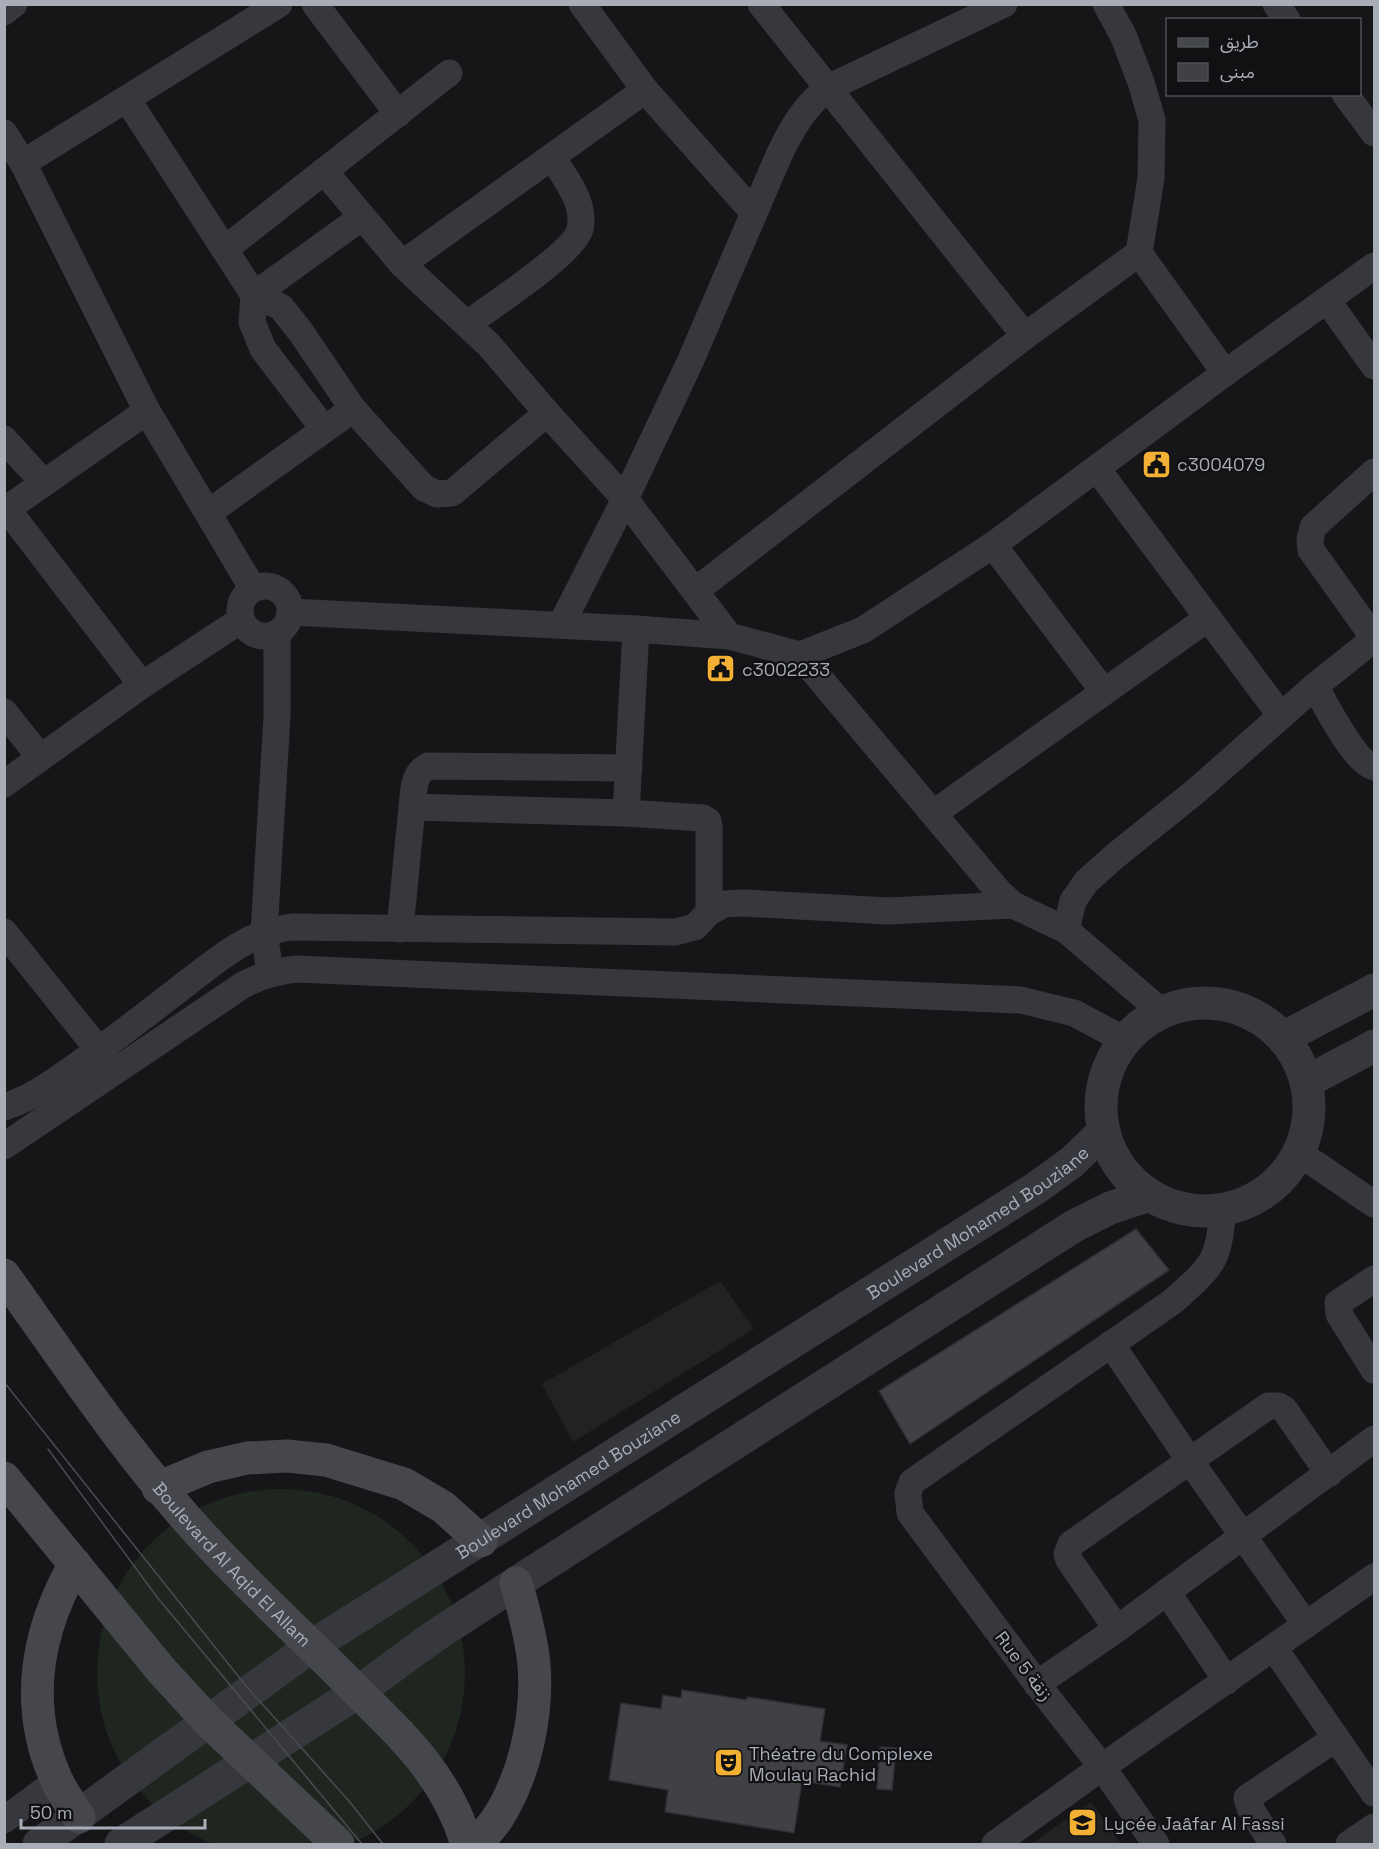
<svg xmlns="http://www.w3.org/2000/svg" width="1379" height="1849" font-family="'Space Grotesk','Noto Sans Arabic',sans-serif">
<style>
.built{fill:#222225}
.green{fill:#1e261f}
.building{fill:#404145;stroke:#303034;stroke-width:1.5}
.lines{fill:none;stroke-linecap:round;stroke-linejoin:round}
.minor{stroke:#37383d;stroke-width:27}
.tertiary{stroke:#37383d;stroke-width:33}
.secondary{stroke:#45474d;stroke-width:33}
.tram{stroke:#4a4c52;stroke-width:1.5}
.labels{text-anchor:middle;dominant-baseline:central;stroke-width:4.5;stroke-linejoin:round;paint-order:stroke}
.poi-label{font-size:18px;fill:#a8adb8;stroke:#111113;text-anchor:start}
.street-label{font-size:18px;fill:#a8adb8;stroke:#111113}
</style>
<rect width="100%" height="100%" fill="#161618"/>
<g class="built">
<path d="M720,1281L754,1329L573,1442L542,1384Z"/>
<path d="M1091,1802L1121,1844H1031Z"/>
</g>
<circle class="green" cx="281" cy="1673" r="184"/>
<g class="building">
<path d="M1136,1229L1169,1270L910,1444L879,1391Z"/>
<path d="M682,1690L747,1700V1697L825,1709L820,1741L847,1745L840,1787L802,1781L794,1833L665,1812L668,1790L609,1780L621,1703L661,1709L663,1695L681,1698Z"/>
<path d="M880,1747L896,1748L892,1790L877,1789Z"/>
</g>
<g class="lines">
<g class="minor">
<path d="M315,4L398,114"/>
<path d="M582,4L645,90L754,213"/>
<path d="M761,4L1025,336"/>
<path d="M1106,4L1123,35L1141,82L1152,120L1151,178L1139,253L1225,373"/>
<path d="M1276,4L1287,20"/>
<path d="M4,12L14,4"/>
<path d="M1345,94L1374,133"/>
<path d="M127,99L254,295L281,307L300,331L353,409L424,488L437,494L452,493L547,413"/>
<path d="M4,133L23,163L147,411L253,589"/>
<path d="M23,163L279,4"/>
<path d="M324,171L402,264L489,345L547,413L625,499L729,636L800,655L999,892L1013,905L1066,930L1162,1012"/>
<path d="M225,249L449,73"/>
<path d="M402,264L645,90"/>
<path d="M254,295L252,322L263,349L324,429"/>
<path d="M254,295L362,217"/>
<path d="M1327,300L1374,366"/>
<path d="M467,324C489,308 575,252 580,229C586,203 565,178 552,157"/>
<path d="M4,439L44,483"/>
<path d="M1098,470L1281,716"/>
<path d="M1374,472L1313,527L1310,539L1311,550L1374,638"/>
<path d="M7,509L142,685"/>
<path d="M4,511L147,411"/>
<path d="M208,513L353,409"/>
<path d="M993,545L1104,692"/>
<circle cx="265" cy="611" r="25"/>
<path d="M695,591L1025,336L1139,253"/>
<path d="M290,612L636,629L729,636"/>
<path d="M561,625L625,499L690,362L779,155C792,128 803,109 826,89L1004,4"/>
<path d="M800,655L863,630L993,545L1225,373L1374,266"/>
<path d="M1315,686C1326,705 1354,762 1374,767"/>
<path d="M4,712L40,757"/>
<path d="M4,784L142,685L241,620"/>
<path d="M412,807C414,792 412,774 428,766L629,768"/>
<path d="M626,813L636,629"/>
<path d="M934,813L1208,618"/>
<path d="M400,929L412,807L626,813L703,818L708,821L709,826V912"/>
<path d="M1066,930L1073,901L1086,882L1115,856L1196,791L1315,686L1374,639"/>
<path d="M4,932L109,1063"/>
<path d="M270,973L264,932L277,717V633"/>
<path d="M4,1107C33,1098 55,1081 79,1064C118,1037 155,1008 192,979C225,954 249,933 292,927L675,932L695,927L709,912L724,904L744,903L888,911L1013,905"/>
<path d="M4,1146L243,985C260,976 277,971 296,969L1021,1000L1074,1013L1125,1040"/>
<path d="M1299,1153L1374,1204"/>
<path d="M1374,1279L1338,1303L1339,1314L1374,1370"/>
<path d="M1111,1344L1190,1461L1306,1625"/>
<path d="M1167,1592L1227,1681"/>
<path d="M1117,1629L1069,1560L1067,1554L1071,1544L1268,1406H1279L1284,1409L1329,1474"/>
<path d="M1274,1648L1374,1793"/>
<path d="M1037,1684L1117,1629L1374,1439"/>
<path d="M4,1820L57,1781"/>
<path d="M995,1844L1102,1767L1374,1577"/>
<path d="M1156,1844L1102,1767L1037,1684L910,1513L908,1493L912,1482L1172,1302C1209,1269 1221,1262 1222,1210"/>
<path d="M1273,1844L1250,1808L1247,1798L1336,1738"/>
<path d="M1349,1844L1374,1827"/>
</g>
<g class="tertiary">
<circle cx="1205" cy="1107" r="104"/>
<path d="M1283,1038L1374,990"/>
<path d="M1306,1082L1374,1046"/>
<path id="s1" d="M39,1844L312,1646L1036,1188L1072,1162L1103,1132"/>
<path d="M121,1844L358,1692L433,1637L516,1583L1074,1226L1110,1208L1149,1195"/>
</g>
<g class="secondary">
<path id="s2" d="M4,1275C68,1365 129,1457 204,1538C251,1589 302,1636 351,1685C402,1736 445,1773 467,1844"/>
<path d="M4,1478L162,1671L209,1722L338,1844"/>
<path d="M158,1488L208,1467L247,1458L287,1456L326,1460L404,1484L443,1507L481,1541"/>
<path d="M75,1564C36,1632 23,1707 57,1781C63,1793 71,1805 79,1817"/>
<path d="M476,1844C483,1836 491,1828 497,1819C525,1776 538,1715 534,1664C531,1636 524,1610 516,1583"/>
</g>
<g class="tram">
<path d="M4,1382L246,1686L349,1801L383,1844"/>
<path d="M48,1449L157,1597L362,1844"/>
</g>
</g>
<defs>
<symbol id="civic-square" viewBox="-11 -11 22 22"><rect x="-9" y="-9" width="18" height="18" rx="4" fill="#f2b134" stroke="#111113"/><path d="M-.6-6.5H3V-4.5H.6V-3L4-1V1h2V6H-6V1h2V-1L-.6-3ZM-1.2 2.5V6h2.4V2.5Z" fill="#111"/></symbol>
<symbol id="theatre-square" viewBox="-11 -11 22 22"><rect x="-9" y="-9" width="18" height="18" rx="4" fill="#f2b134" stroke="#111113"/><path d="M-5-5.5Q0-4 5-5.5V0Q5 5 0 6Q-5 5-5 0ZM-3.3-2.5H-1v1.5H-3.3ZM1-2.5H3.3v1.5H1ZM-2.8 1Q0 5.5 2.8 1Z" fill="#111"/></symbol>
<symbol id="school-square" viewBox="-11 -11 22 22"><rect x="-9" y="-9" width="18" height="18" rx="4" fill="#f2b134" stroke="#111113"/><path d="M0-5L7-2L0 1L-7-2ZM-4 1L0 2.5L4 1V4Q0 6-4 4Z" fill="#111"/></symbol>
</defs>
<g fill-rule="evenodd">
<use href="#civic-square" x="1140" y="448" width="33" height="33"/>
<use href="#civic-square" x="704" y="652" width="33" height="33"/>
<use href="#theatre-square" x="712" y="1746" width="33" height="33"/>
<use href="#school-square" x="1066" y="1806" width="33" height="33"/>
</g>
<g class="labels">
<g class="poi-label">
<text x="1177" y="464">c3004079</text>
<text x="742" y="669">c3002233</text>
<text x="749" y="1753">Théatre du Complexe<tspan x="749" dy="21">Moulay Rachid</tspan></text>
<text x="1104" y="1823">Lycée Jaâfar Al Fassi</text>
</g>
<g class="street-label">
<text stroke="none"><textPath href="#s1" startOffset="1126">Boulevard Mohamed Bouziane</textPath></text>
<text stroke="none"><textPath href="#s1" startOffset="640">Boulevard Mohamed Bouziane</textPath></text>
<text stroke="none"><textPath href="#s2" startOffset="369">Boulevard Al Aqid El Allam</textPath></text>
<text transform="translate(1024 1666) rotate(53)">Rue 5 زنقة</text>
</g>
</g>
<rect width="1379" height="1849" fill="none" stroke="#a8adb8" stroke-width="12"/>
<rect x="1166" y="18" width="195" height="78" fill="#111113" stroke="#4d4f55" stroke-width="1.5"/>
<rect x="1178" y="38" width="30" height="9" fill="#45474d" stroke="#4d4f55" stroke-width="1.5"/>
<text x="1220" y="48" font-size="18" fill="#a8adb8">طريق</text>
<rect x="1178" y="63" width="30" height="18" fill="#404145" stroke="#4d4f55" stroke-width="1.5"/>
<text x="1220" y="78" font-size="18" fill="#a8adb8">مبنى</text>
<path d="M21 1819v9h184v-9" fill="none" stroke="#a8adb8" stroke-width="3"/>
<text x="30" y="1819" font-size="18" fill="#a8adb8" stroke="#111113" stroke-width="4.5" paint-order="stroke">50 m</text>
</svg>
